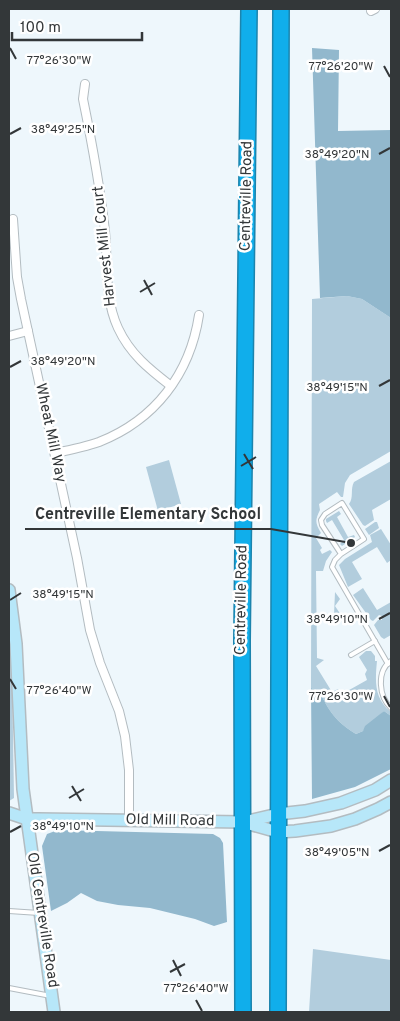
<svg xmlns="http://www.w3.org/2000/svg" width="400" height="1021" font-family="Overpass,sans-serif">
<style>
.green{fill:#b2cddd}
.forest{fill:#92b8cd}
.lines{fill:none;stroke-linecap:round;stroke-linejoin:round}
.lane-casing{stroke:#b3bcc1;stroke-width:6}
.street-casing{stroke:#b3bcc1;stroke-width:10}
.secondary-casing{stroke:#b3bcc1;stroke-width:14}
.highway-casing{stroke:#1c84ad;stroke-width:18}
.lane{stroke:#fff;stroke-width:4}
.street{stroke:#fff;stroke-width:8}
.secondary{stroke:#b7e7f9;stroke-width:11}
.highway{stroke:#10aeeb;stroke-width:15}
.ticks{fill:none;stroke:#333739;stroke-width:2}
.labels{text-anchor:middle;dominant-baseline:central;stroke-width:5;stroke-linejoin:round;paint-order:stroke}
.street-label{font-size:15px;fill:#333739;stroke:#fff}
.ticks-label{font-size:12px;text-anchor:middle;fill:#333739;stroke:#fff;stroke-width:5;stroke-linejoin:round;paint-order:stroke}
.leader{fill:none;stroke:#333739;stroke-width:2}
.callout-dot{fill:#333739;stroke:#fff;stroke-width:2}
.callout-label{font-size:16px;text-anchor:middle;font-weight:bold;fill:#333739;stroke:#fff;stroke-width:5;stroke-linejoin:round;paint-order:stroke}
</style>
<rect width="100%" height="100%" fill="#eef7fc"/>
<g class="green">
<path d="M347,296L362,299L391,318V451L350,475L345,483L343,497H341L337,492L319,504L320,510C315,520 315,523 321,533L316,538L322,548L320,550L322,554L330,550L332,552L326,561L323,571H316L317,658L324,660L316,666L332,692L338,689L342,694L367,680L365,674L367,670L359,657L366,651H371L375,656V661H377C375,681 374,699 391,712V716L384,711L363,731L356,734C336,722 329,711 319,691L311,688L312,299Z"/>
<path d="M169,460L181,504L158,511L146,467Z"/>
<path d="M391,461V499L372,510L374,520L365,526L363,525L349,504C354,498 350,489 354,482Z"/>
<path d="M339,511L341,514L337,517L348,537L354,535L355,537L342,546L340,544L344,540L332,520L327,523L326,521V519Z"/>
<path d="M375,522H377L379,528L369,535L365,529Z"/>
<path d="M381,529L391,545V560L387,563L377,547L352,562L362,579L348,587L339,565L345,559L372,542L370,535Z"/>
<path d="M363,588L377,610L391,602V635L384,639L381,637L374,625L378,620H382V616L379,615L373,621L371,620L353,595Z"/>
<path d="M335,592L340,599L335,606L341,615L336,618L334,615Z"/>
<path d="M9,629L12,674L14,798L9,801Z"/>
<path d="M313,949L391,960V1012H309Z"/>
</g>
<g class="forest">
<path d="M312,48L339,50L338,131L391,130V318L362,299L347,296L320,298Z"/>
<path d="M311,688L319,691C329,711 336,722 356,734L363,731L365,726L384,711L391,716V769L355,787L312,799Z"/>
<path d="M58,830L213,834L220,838L223,843L227,922L214,926L195,919L150,908L118,905L97,901L81,893L67,903L51,911L42,846L47,834Z"/>
</g>
<g class="lines">
<defs>
<g id="lane">
<path d="M341,554L322,525L321,520L325,514L342,503L364,539L341,554L335,560L332,567L388,664"/>
<path d="M351,655L375,641"/>
<path d="M391,661C376,671 379,697 391,708"/>
<path d="M9,911L39,913"/>
<path d="M9,988L51,996"/>
</g>
<g id="street">
<path d="M371,11L375,9"/>
<path d="M85,84L83,99C92,143 100,186 105,231C108,263 104,298 118,328C130,354 149,369 171,386"/>
<path d="M13,219L17,277L21,299L77,558L90,630L100,663L119,711L125,736L129,770V820"/>
<path d="M9,336L28,331"/>
<path d="M55,453C70,450 85,447 99,442C155,420 190,374 199,315"/>
</g>
<g id="secondary">
<path d="M9,590L16,644L23,789L54,1012"/>
<path d="M9,813L27,819H39L242,822L278,832L295,831L331,826L355,819L378,809L391,802"/>
<path d="M244,822L278,814L305,811L341,803L375,790L391,780"/>
</g>
<g id="highway">
<path d="M243,1012L242,641L249,9"/>
<path d="M278,1012L281,9"/>
</g>
</defs>
<use href="#lane" class="lane-casing"/>
<use href="#street" class="street-casing"/>
<use href="#secondary" class="secondary-casing"/>
<use href="#highway" class="highway-casing"/>
<use href="#lane" class="lane"/>
<use href="#street" class="street"/>
<use href="#secondary" class="secondary"/>
<use href="#highway" class="highway"/>
</g>
<path class="ticks" d="M10,48L16,59M384,66L390,77M10,134L21,128M379,154L390,148M144,280L152,295M140,292L155,283M10,367L21,361M379,386L390,380M244,454L253,469M241,466L256,457M10,600L21,593M379,619L390,613M10,679L16,689M384,696L390,707M72,786L81,801M69,798L84,789M10,832L21,826M379,851L390,845M173,960L181,976M170,972L185,964M196,1000L202,1011"/>
<g class="labels">
<g class="street-label">
<text transform="translate(247 196) rotate(-89)">Centreville Road</text>
<text transform="translate(105 246) rotate(-96)">Harvest Mill Court</text>
<text transform="translate(50 433) rotate(78)">Wheat Mill Way</text>
<text transform="translate(242 600) rotate(-89)">Centreville Road</text>
<text transform="translate(170 821) rotate(1)">Old Mill Road</text>
<text transform="translate(42 920) rotate(81)">Old Centreville Road</text>
</g>
</g>
<g class="ticks-label">
<text x="59" y="64">77°26'30"W</text>
<text x="341" y="70">77°26'20"W</text>
<text x="63" y="133">38°49'25"N</text>
<text x="337" y="158">38°49'20"N</text>
<text x="63" y="365">38°49'20"N</text>
<text x="337" y="391">38°49'15"N</text>
<text x="63" y="598">38°49'15"N</text>
<text x="337" y="623">38°49'10"N</text>
<text x="59" y="694">77°26'40"W</text>
<text x="341" y="700">77°26'30"W</text>
<text x="63" y="830">38°49'10"N</text>
<text x="337" y="856">38°49'05"N</text>
<text x="196" y="992">77°26'40"W</text>
</g>
<path class="leader" d="M351 543L271 529H25"/>
<circle class="callout-dot" cx="351" cy="543" r="5"/>
<g class="callout-label">
<text x="148" y="519">Centreville Elementary School</text>
</g>
<rect width="400" height="1021" fill="none" stroke="#333739" stroke-width="20"/>
<path d="M12 32v8h130v-8" fill="none" stroke="#333739" stroke-width="2.5"/>
<text x="20" y="32" font-size="15" fill="#333739" stroke="#ffffff" stroke-width="4" paint-order="stroke">100 m</text>
</svg>
